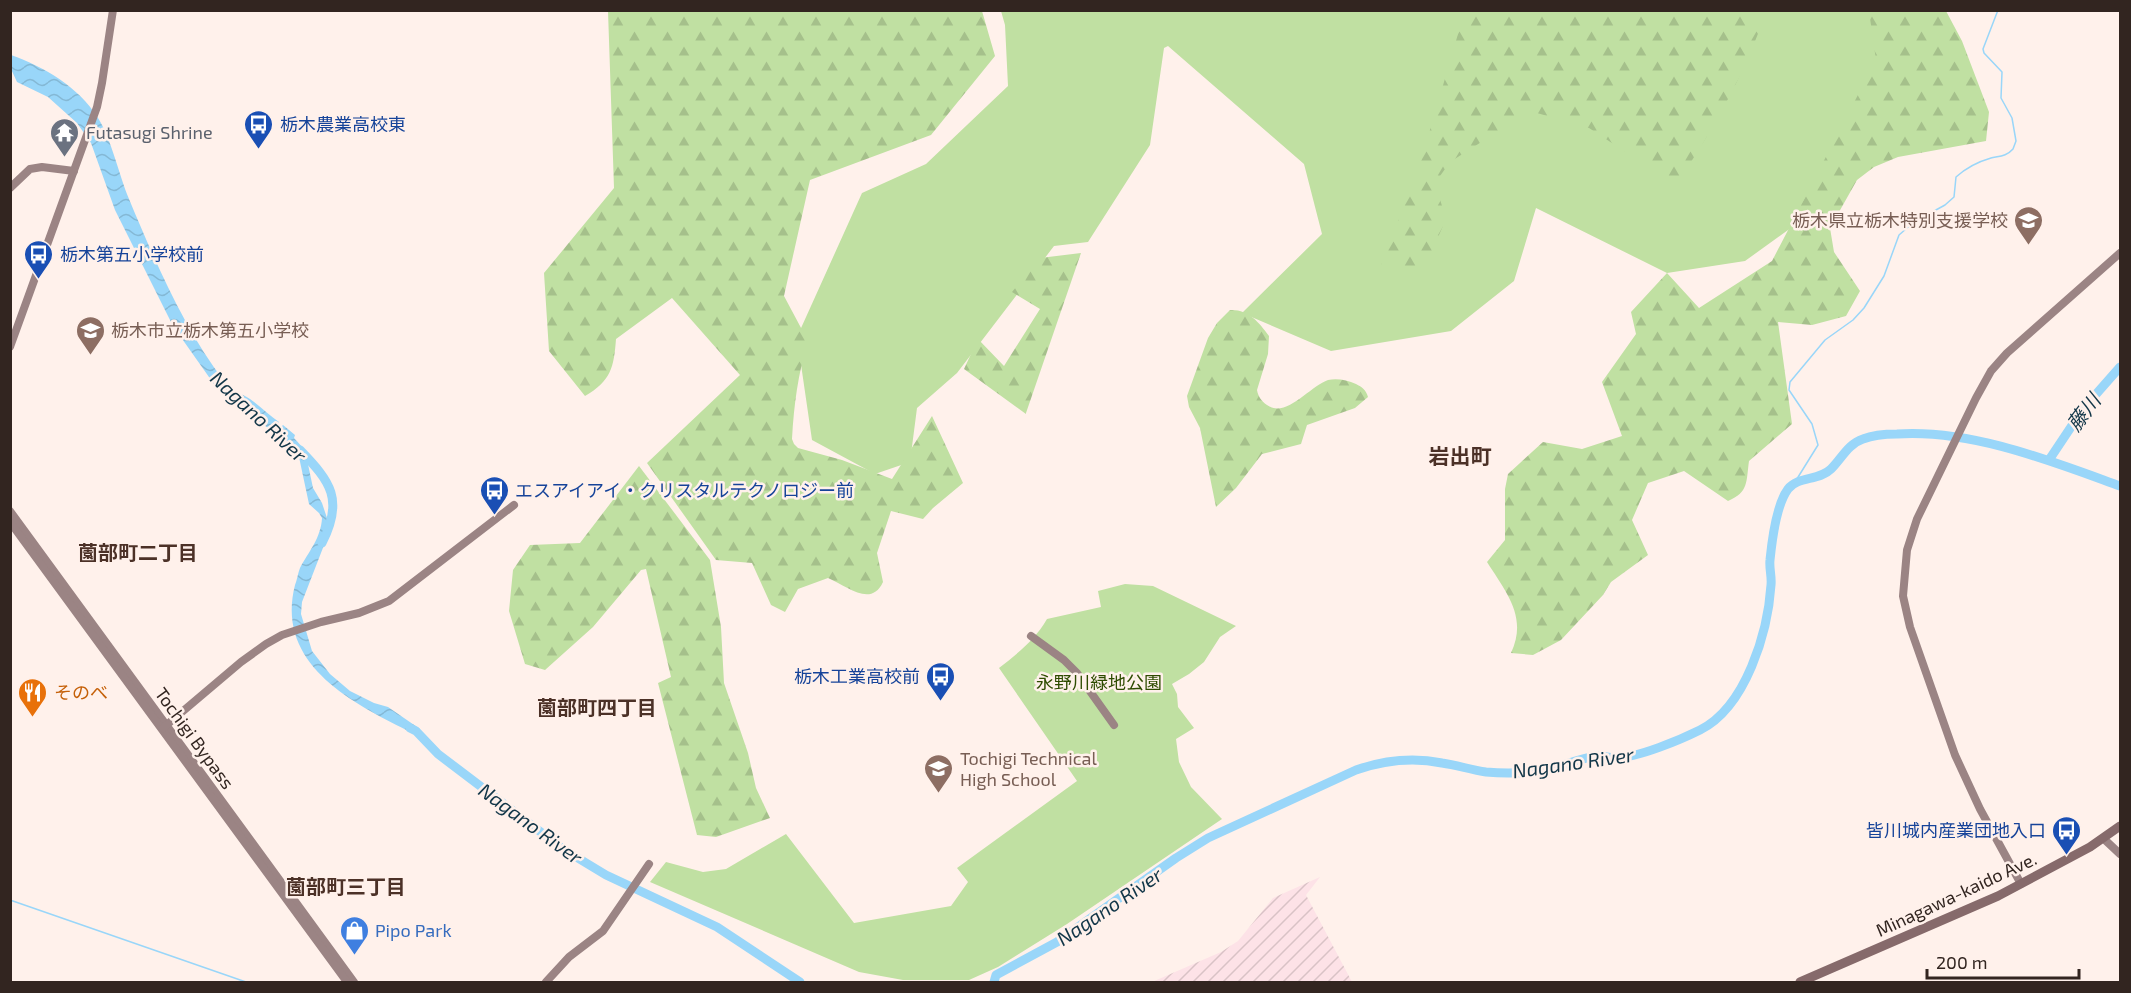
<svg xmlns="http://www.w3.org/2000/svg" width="2131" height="993" font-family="'Exo 2','Noto Sans JP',sans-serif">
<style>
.industrial{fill:url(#industrial-furrows)}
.green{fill:#c0e0a2}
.forest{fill:url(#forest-firs)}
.water{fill:url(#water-waves)}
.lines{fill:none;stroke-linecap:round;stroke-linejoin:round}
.stream{stroke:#99d6f9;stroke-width:1.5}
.river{stroke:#99d6f9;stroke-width:9}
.secondary{stroke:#9b8484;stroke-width:8}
.primary{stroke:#866a6b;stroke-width:9}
.labels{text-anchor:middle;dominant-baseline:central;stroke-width:5;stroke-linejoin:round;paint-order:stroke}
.transit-label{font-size:18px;fill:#164399;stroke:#fff1eb;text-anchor:start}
.worship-label{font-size:18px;fill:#5b616d;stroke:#fff1eb;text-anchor:start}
.education-label{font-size:18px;fill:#785e54;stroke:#fff1eb;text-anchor:start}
.park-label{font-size:18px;fill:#2e4b00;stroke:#fff1eb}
.food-label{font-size:18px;fill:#c56008;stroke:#fff1eb;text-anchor:start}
.street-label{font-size:18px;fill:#322520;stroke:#fff1eb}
.shop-label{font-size:18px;fill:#366cbe;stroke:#fff1eb;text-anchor:start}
.water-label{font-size:20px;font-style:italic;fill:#123648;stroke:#fff1eb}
.neighbourhood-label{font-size:20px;font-weight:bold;fill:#4c3127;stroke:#fff1eb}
.quarter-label{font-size:21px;font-weight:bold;fill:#4c3127;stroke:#fff1eb}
</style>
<defs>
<pattern id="industrial-furrows" width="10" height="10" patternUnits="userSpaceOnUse" patternTransform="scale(1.5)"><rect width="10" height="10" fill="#fde2e7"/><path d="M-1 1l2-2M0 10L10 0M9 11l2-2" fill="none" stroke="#d9c2c6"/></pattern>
<pattern id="forest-firs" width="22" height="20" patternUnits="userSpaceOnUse" patternTransform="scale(1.5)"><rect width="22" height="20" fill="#c0e0a2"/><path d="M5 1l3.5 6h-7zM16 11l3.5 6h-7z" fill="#a5c08b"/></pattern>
<pattern id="water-waves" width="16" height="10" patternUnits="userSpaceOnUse" patternTransform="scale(1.5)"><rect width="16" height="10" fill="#99d6f9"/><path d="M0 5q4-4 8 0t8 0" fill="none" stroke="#84b8d5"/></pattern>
</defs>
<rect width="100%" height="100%" fill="#fff1eb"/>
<path class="industrial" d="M1320,877L1306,895L1352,982H1152L1221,952L1238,941L1273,898Z"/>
<g class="green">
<path d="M1872,10L1887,52L1795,225L1745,261L1667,273L1536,208L1514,281L1451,331L1331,351L1242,313L1322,234L1304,164L1168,46L1164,48L1150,145L1088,242L1054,246L957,373L917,408L910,462L875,474L812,440L797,337L862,193L926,164L1008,86L1005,25L1001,11Z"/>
<path d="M1125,584L1153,586L1236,626L1220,637L1204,662L1189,674L1172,684L1177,694L1178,707L1194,728L1176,739L1179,762L1191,787L1222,819L1067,924L998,967L969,980H903L859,972L650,882L666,862L703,872L726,869L786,834L854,923L951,906L968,882L957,868L1077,781L999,668C1018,653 1035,640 1047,619L1101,607L1098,591Z"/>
</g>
<g class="forest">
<path d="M1465,10H1766V11C1746,73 1712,131 1676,185L1589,128L1530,111L1450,162L1435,183L1446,219L1428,260L1410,271L1381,264L1418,171Z"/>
<path d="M608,11H982L995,56L931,135L810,180L784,296L808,341C798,374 794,404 792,439L794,444L798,448L842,460L892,479L932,416L963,483L933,508L923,519L891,511L877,553L883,582C871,608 847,586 828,578L798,589L785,612L771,605L752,563L716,560L647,463L740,375L672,298L616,339C614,367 611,381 585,396L549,351L544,273L614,188Z"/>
<path d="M1869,11H1946L1962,41L1989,112L1986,141L1898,157L1874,167L1857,180L1830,228L1834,252L1860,291L1846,316L1812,325L1778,322L1792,424L1749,461C1746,482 1749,492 1728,501L1684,471L1648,483L1632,520L1648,555L1611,582L1603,595L1561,640L1533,655L1511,653C1528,617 1506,592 1487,562L1505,540V489L1508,474L1543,442L1582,449L1622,436L1602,382L1636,334L1631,312L1667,273L1699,308L1772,261L1876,60Z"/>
<path d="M1081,253L1026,413V414L964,369L978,339L1004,366L1040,309L1012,292L1040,258Z"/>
<path d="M1230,310C1248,309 1259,322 1269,336L1268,354L1257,390C1258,396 1261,401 1267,405C1286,419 1310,386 1328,380C1337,378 1347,380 1356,384C1362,387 1366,390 1368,397L1355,408L1307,425L1301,444L1262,454L1236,488L1216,507L1200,428L1189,407L1187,396L1208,338L1217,323Z"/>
<path d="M639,466L710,560L721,627L724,683L748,753L756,788L770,818L716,837L697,835L658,683L671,677L646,569L641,570L593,627L545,670L525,664L509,611L513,570L530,545L580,543Z"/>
</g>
<path class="water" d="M11,55C44,67 78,86 98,118C111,138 119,175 129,199C154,259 184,329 224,381C232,390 240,393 250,399C260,406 269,415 279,422L277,425L280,428L283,425L295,435L294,438L305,450L313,488L322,503L329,524L326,540L302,602L301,614L312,651L330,674L350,691L374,703L388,707L420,729L417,735C358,706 274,667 295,585C297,580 298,573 300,568C309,551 321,538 322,518L319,513L309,504L299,457L294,450L285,440L233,403L216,387L173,326L115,210L91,143L77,123L48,97L17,82L11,69Z"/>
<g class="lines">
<g class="stream">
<path d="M1795,482L1818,445L1812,424L1789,390L1790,382L1825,340L1853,320L1864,308L1884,276L1899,235L1914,222L1945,205L1954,197L1956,177C1966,168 1977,162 1991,158C2000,156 2007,156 2013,149L2016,141L2012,118L2001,98L2002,72L1984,53L1983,49L1998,10"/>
<path d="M10,900L246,982"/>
</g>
<g class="river">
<path d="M300,450C331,482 344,500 322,543"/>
<path d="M2049,460L2083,409L2120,367"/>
<path d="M410,728L416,731L438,754L563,849L606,875L717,927L800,982"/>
<path d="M994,982L996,975L1057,942L1176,858L1208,838L1356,770C1385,760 1412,757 1442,763C1457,765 1471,770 1486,772C1506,774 1530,773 1550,769C1565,765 1581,758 1597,756C1604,756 1610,758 1617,758C1639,757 1680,740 1700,730C1746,707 1768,632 1771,585C1772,577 1769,568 1770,560C1772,540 1776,505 1788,489C1798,476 1819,481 1831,469C1842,458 1848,444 1863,439C1873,435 1886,434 1897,434C1971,429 2051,461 2120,486"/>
</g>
<g class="secondary">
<path d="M10,188L30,169L42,167L74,171"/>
<path d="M10,347L97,107L102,83L113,10"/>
<path d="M10,511L354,982"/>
<path d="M10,522L347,982"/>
<path d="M1031,636L1064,660L1077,673L1114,725"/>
<path d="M163,728L241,662L266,644L282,635L321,622L359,613L389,601L514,505"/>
<path d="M2104,839L2120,854"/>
<path d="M2021,884L1980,809L1955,755L1910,627L1903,596L1907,550L1917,519L1976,398L1991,371L2007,353L2120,253"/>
<path d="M546,982L569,957L603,931L649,864"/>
</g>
<path class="primary" d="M1800,982L1998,896L2090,847L2120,826"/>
</g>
<defs>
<symbol id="bus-pin" viewBox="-11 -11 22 30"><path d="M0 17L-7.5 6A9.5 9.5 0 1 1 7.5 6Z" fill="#1a4fb4" stroke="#fff1eb"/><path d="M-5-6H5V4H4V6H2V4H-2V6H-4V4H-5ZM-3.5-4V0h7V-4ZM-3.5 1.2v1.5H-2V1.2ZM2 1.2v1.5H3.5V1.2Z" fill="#fff"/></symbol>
<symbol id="temple-pin" viewBox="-11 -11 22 30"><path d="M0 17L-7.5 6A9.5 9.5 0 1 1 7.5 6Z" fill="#6b7280" stroke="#fff1eb"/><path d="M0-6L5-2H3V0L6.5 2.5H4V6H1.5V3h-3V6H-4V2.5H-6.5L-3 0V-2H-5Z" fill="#fff"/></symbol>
<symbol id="school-pin" viewBox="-11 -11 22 30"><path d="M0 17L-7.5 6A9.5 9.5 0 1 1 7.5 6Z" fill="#8d6e63" stroke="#fff1eb"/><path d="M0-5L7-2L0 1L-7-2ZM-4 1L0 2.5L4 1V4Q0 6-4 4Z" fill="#fff"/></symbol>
<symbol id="restaurant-pin" viewBox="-11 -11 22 30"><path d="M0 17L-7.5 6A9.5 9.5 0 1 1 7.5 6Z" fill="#e8710a" stroke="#fff1eb"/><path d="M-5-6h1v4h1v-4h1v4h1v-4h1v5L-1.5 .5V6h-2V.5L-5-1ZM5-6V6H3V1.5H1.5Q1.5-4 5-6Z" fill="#fff"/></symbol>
<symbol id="shop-pin" viewBox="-11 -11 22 30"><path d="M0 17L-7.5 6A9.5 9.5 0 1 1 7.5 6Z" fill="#3f7fe0" stroke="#fff1eb"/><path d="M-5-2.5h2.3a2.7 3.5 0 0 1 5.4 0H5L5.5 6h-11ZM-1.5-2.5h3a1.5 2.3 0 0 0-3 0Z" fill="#fff"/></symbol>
</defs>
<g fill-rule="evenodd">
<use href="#bus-pin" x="242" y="108" width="33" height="45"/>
<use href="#temple-pin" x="48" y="116" width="33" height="45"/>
<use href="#school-pin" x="2012" y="204" width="33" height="45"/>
<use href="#bus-pin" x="22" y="238" width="33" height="45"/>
<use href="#school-pin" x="74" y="314" width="33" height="45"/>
<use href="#bus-pin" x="478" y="474" width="33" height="45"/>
<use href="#bus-pin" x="924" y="660" width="33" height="45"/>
<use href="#restaurant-pin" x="16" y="676" width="33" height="45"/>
<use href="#school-pin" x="922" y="752" width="33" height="45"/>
<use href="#bus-pin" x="2050" y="814" width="33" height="45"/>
<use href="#shop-pin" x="338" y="914" width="33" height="45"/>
</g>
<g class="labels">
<g class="transit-label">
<text x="280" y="124">栃木農業高校東</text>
<text x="60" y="254">栃木第五小学校前</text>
<text x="515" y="490">エスアイアイ・クリスタルテクノロジー前</text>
<text x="920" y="676" text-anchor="end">栃木工業高校前</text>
<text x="2046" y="830" text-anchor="end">皆川城内産業団地入口</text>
</g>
<g class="worship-label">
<text x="86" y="132">Futasugi Shrine</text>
</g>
<g class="education-label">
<text x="2008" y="220" text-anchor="end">栃木県立栃木特別支援学校</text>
<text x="111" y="330">栃木市立栃木第五小学校</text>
<text x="960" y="758">Tochigi Technical<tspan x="960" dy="21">High School</tspan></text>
</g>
<g class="park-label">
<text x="1099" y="682">永野川緑地公園</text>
</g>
<g class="food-label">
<text x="54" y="692">そのべ</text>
</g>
<g class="street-label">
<text transform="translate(195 738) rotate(54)">Tochigi Bypass</text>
<text transform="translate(1956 894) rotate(-25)">Minagawa-kaido Ave.</text>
</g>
<g class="shop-label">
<text x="375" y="930">Pipo Park</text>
</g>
<g class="water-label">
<text transform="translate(2083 412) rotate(-53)">藤川</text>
<text transform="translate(259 416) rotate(43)">Nagano River</text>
<text transform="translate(1573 762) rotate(-8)">Nagano River</text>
<text transform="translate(531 823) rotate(36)">Nagano River</text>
<text transform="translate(1109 906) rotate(-34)">Nagano River</text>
</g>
<g class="neighbourhood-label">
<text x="138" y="552">薗部町二丁目</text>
<text x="597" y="707">薗部町四丁目</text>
<text x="346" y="886">薗部町三丁目</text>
</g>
<g class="quarter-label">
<text x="1460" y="455">岩出町</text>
</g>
</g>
<rect width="2131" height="993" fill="none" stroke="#322520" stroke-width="24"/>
<path d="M1927 969v9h152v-9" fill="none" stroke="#322520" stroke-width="3"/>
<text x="1936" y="969" font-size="18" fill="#322520" stroke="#fff1eb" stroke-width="4.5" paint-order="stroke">200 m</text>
</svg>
